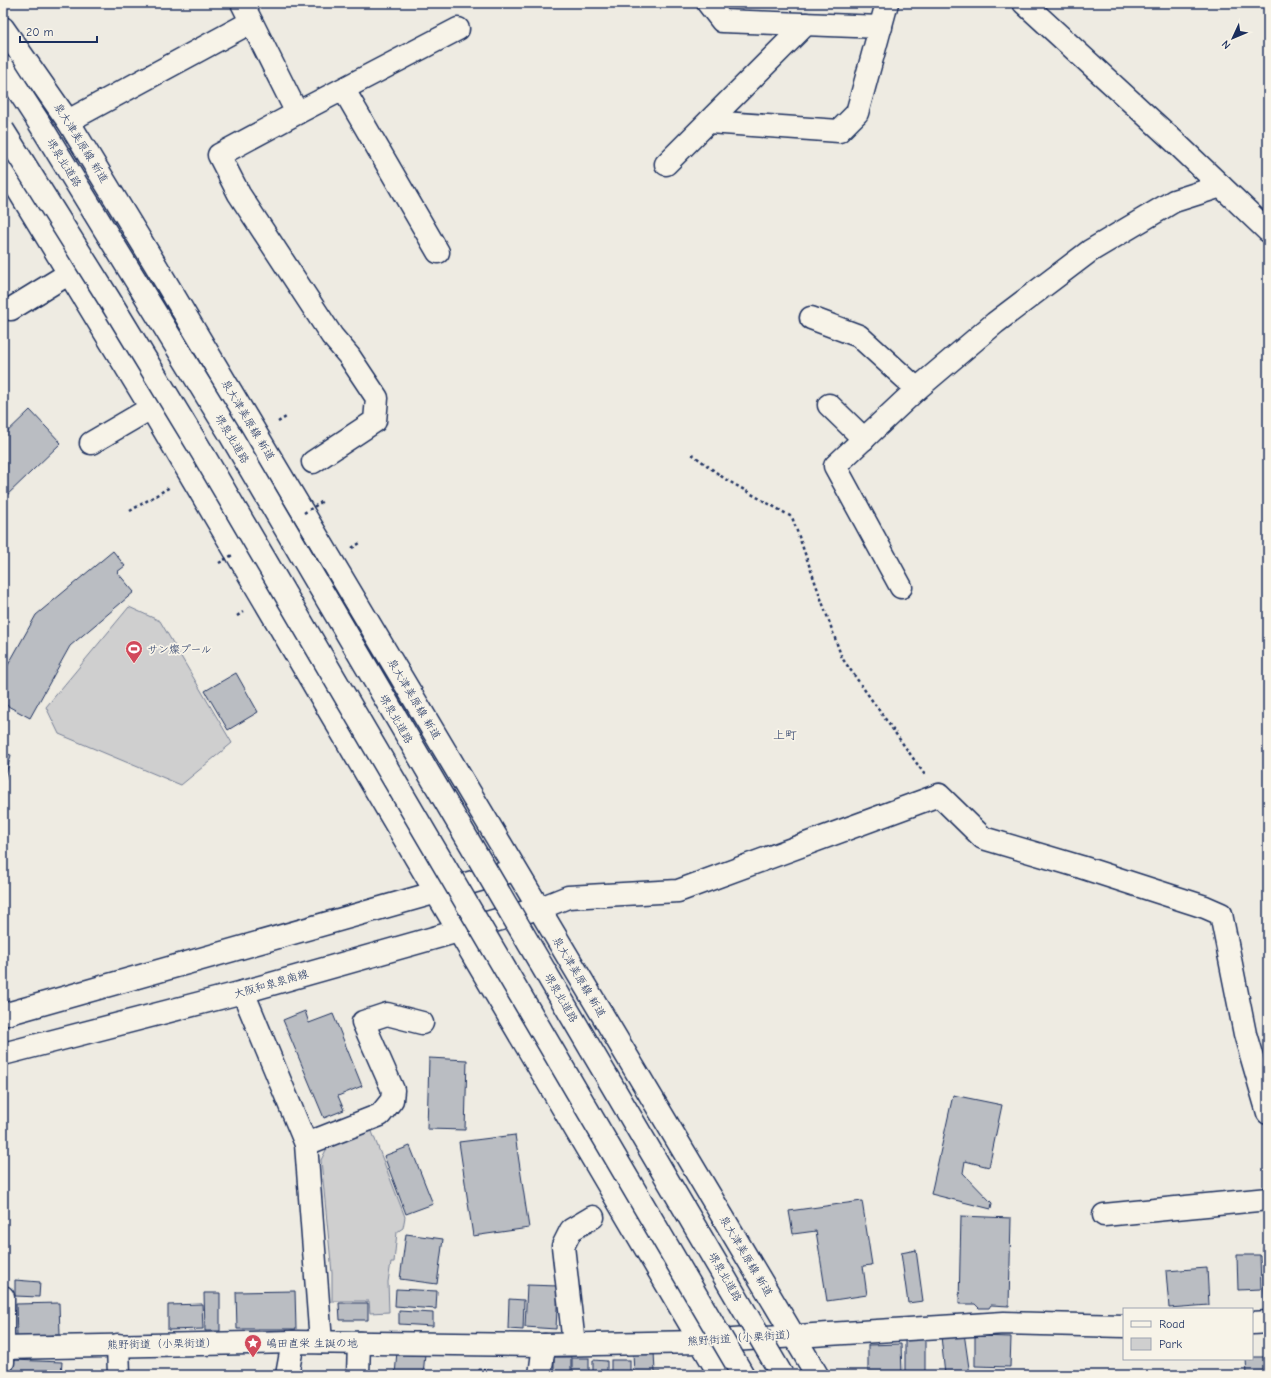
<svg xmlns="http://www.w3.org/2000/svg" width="1271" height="1378" font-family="'Comic Neue','Klee One',sans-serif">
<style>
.green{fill:#cfcfcf;stroke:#757f96}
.building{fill:#babdc2;stroke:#1b2f5e}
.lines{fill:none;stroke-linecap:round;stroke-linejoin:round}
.minor-casing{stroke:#1b2f5e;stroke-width:25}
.major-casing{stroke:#1b2f5e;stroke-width:25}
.path{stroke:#1b2f5e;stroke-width:2.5;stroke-dasharray:3 3;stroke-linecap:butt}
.minor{stroke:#f7f3e8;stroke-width:22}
.major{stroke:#f7f3e8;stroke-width:22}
.highway-bridge-casing{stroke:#1b2f5e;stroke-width:25;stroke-linecap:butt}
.path-bridge{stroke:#1b2f5e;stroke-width:2.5;stroke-dasharray:3 3;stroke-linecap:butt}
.highway-bridge{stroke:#f7f3e8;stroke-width:22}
.labels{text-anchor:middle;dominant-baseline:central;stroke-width:3.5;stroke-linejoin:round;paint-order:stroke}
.street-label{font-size:11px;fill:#1b2f5e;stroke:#f7f3e8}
.poi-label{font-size:11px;fill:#1b2f5e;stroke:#f7f3e8;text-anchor:start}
.neighbourhood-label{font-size:12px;fill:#1b2f5e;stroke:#f7f3e8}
</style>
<rect width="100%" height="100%" fill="#eeebe2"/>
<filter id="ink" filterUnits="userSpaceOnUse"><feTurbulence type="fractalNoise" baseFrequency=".025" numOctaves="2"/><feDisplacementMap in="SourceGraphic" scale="8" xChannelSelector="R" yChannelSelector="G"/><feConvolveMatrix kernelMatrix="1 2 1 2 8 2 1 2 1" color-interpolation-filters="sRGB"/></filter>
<g filter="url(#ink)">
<g class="green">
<path d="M129,607L160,621L232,743L181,785L59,734L46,707Z"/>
<path d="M371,1129L405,1217L403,1228L397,1232L394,1262H391L388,1282L389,1312L370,1313L369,1301H332V1273L321,1160L327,1148Z"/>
</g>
<g class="building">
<path d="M30,410L61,443L3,499V436Z"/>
<path d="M113,551L125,566L117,572L134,592L70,646L30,718L6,705L3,709V674L36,615Z"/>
<path d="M236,673L258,712L228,730L205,691Z"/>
<path d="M3,753L11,755L3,786Z"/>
<path d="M305,1011L309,1023L333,1014L362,1086L338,1096L344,1110L324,1118L283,1020Z"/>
<path d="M429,1058L467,1060L465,1130L427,1129Z"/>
<path d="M953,1095L1002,1105L989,1167L965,1161L963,1173L992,1203L991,1209L931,1194Z"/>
<path d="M515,1135L529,1228L473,1236L459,1142Z"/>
<path d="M410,1146L433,1204L406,1214L384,1156Z"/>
<path d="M862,1201L872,1265L863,1266L867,1295L827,1301L816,1231L793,1234L789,1211Z"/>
<path d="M961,1216L1011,1218L1009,1306L991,1305L989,1308H979L975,1304H959Z"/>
<path d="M406,1234L443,1239L437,1284L400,1279Z"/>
<rect x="1263" y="1248" width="5" height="15"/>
<path d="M916,1250L923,1301L908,1303L901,1253Z"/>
<path d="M1237,1255H1260L1261,1289L1238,1290Z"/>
<path d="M1263,1263H1268V1312H1265Z"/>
<path d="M1207,1268L1209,1305L1169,1308L1166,1271Z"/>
<path d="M15,1280L40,1282L39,1297L15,1296Z"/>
<path d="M527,1285L558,1286L556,1329L525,1327Z"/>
<path d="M396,1289L437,1291L436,1309L395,1306Z"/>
<path d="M295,1291L296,1329H237L236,1292Z"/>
<path d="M204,1293H220V1331H205Z"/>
<path d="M509,1299L524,1300L523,1330L508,1329Z"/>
<path d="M59,1303L60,1335L17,1337L16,1304Z"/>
<path d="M339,1303H368V1320H340Z"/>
<path d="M202,1304L203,1329L168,1330V1305Z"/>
<path d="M399,1311L433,1313V1326L399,1324Z"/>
<path d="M964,1333L970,1375H945L941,1336Z"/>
<path d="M975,1336L1011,1337L1010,1367L975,1366Z"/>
<rect x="905" y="1337" width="20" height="38"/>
<path d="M901,1344L902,1375H868V1345Z"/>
<path d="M397,1351L425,1354L423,1375H395Z"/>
<path d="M633,1352H654L655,1372H660V1375H634Z"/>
<rect x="554" y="1357" width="17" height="18"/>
<path d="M1252,1357H1268V1375H1247L1246,1359H1252Z"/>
<rect x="572" y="1358" width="17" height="17"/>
<path d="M13,1360L62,1362L61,1375H12Z"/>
<path d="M593,1360L607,1361V1375H593Z"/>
<rect x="611" y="1360" width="19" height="15"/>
<path d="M479,1369L497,1371L496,1375H479Z"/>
</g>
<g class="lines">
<defs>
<g id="minor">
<path d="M242,3L297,113L219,155L239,194L332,336L349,356L377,398L375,421L313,462"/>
<path d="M708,3L722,21L881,27"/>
<path d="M1024,3L1175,142L1268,231"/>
<path d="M344,90L438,252"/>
<path d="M297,113L458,29"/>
<path d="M68,121L251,22"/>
<path d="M709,122L839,131L857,113L887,3"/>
<path d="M666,164L806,24"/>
<path d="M11,309L68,274"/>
<path d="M811,318L859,336L917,389"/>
<path d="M829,405L864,439"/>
<path d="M91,443L151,408"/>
<path d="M901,587L835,466L917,389L995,323L1090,251L1174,201L1221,186"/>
<path d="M538,909L568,897L678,891L939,795L983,838L1081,867L1205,907L1221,914L1245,1034L1268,1113"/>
<path d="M243,992L306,1144L321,1342"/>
<path d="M306,1144L380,1115L392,1100L393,1090L363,1022L387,1014L422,1023"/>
<path d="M1104,1215L1268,1199"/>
<path d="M3,1297V1362"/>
<path d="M1252,1323L1268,1322"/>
<path d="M574,1344L563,1246L571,1230L593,1217"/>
<path d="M118,1345L119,1375"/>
<path d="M3,1348L293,1342L544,1345L700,1342L1004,1323L1124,1326"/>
<path d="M287,1375L293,1342"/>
<path d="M358,1375L359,1343"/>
<path d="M540,1375L544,1345"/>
</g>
<g id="major">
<path d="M3,28L68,121L155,264L817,1375"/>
<path d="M3,165L151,408L720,1375"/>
<path d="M3,1015L508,872"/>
<path d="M3,1054L243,992L529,911"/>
</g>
</defs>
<use href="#minor" class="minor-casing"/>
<use href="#major" class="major-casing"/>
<g class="path">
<path d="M29,3L30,4"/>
<path d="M278,422L286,417"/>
<path d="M692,454L725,479L792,517L842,658L925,775"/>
<path d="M130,511L170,487"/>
<path d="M352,548L360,543"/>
<path d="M237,616L243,612"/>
</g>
<use href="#minor" class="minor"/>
<use href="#major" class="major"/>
<defs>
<g id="highway-bridge">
<path d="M3,67L38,121L228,431L782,1375"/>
<path d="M3,130L109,299L202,452L743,1375"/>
</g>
</defs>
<use href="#highway-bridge" class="highway-bridge-casing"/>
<g class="path-bridge">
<path d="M304,513L323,501"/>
<path d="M219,563L234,554"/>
</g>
<use href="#highway-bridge" class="highway-bridge"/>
</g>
</g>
<defs>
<symbol id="stadium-pin" viewBox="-11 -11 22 30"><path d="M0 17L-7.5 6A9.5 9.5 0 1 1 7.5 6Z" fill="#d1495b" stroke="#f7f3e8"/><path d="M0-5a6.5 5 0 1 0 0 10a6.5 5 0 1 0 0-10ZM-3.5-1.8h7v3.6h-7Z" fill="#fff"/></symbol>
<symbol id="sight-pin" viewBox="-11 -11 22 30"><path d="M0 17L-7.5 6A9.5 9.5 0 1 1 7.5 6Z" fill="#d1495b" stroke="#f7f3e8"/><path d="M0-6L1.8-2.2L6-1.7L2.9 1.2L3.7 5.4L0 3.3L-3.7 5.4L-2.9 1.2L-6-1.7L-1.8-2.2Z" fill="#fff"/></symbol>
</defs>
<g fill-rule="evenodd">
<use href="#stadium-pin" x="124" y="639" width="20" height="27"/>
<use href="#sight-pin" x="243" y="1333" width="20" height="27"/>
</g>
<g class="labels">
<g class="street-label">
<text transform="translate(81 143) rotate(58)">泉大津美原線 新道</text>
<text transform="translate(64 163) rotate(58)">堺泉北道路</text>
<text transform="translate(248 420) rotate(59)">泉大津美原線 新道</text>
<text transform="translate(232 439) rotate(59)">堺泉北道路</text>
<text transform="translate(414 699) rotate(59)">泉大津美原線 新道</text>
<text transform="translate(396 719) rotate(60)">堺泉北道路</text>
<text transform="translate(579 977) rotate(59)">泉大津美原線 新道</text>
<text transform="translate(271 984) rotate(-16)">大阪和泉泉南線</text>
<text transform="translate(561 998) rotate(60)">堺泉北道路</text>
<text transform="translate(746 1256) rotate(59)">泉大津美原線 新道</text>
<text transform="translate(725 1277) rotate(60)">堺泉北道路</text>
<text transform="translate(742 1338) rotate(-4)">熊野街道（小栗街道）</text>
<text transform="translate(162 1344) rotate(-1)">熊野街道（小栗街道）</text>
</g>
<g class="poi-label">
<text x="147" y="649">サン燦プール</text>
<text x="266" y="1343">嶋田直栄 生誕の地</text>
</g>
<g class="neighbourhood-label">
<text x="785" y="735">上町</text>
</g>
</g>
<rect width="1271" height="1378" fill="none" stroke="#f7f3e8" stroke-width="16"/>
<rect x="8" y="8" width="1255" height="1362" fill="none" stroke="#1b2f5e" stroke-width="1.5" filter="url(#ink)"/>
<rect x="1123" y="1308" width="130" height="52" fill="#f7f3e8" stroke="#9fa5b1"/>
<rect x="1131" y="1321" width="20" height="6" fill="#f7f3e8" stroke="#9fa5b1"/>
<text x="1159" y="1328" font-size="12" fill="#1b2f5e">Road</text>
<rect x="1131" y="1338" width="20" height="12" fill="#cfcfcf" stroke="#9fa5b1"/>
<text x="1159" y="1348" font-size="12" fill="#1b2f5e">Park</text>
<g transform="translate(1233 38) rotate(226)" stroke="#f7f3e8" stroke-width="3" paint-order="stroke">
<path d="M0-3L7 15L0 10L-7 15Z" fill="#1b2f5e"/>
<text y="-6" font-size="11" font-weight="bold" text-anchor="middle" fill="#1b2f5e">N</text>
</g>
<path d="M20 36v6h77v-6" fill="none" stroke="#1b2f5e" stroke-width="2"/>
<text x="26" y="36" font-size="12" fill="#1b2f5e" stroke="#f7f3e8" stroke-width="3" paint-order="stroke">20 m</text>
</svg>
